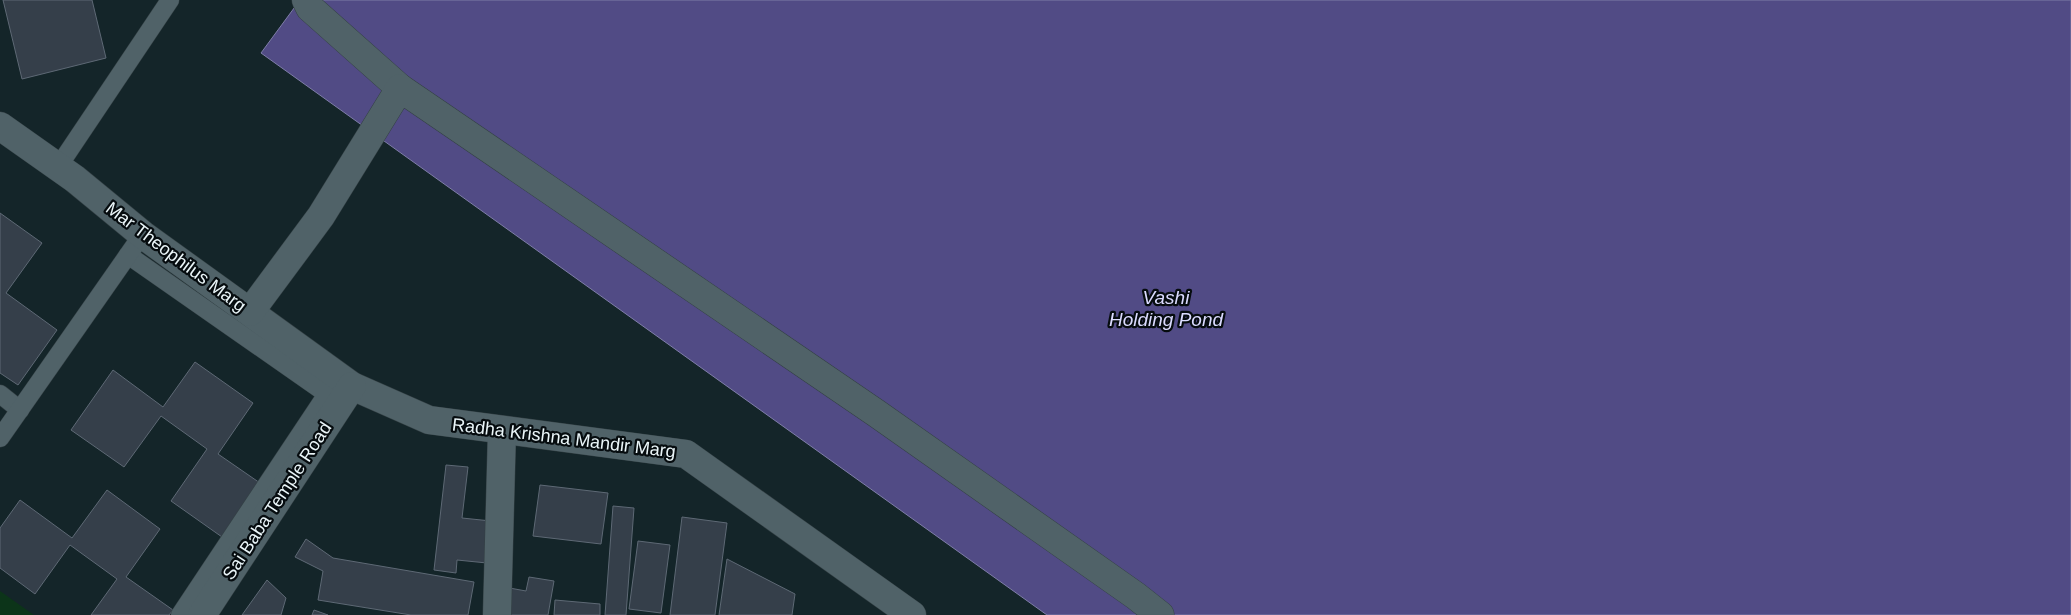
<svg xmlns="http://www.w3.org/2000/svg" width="2071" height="615" font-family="Arial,sans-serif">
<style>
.green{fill:#0c3419}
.water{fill:#514b85;stroke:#7f7ea8}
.building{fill:#353f4a;stroke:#5e6975}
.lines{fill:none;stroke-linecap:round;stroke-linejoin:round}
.service-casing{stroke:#344145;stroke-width:19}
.minor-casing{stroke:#344145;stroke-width:29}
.service{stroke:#506268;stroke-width:18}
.minor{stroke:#506268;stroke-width:28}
.labels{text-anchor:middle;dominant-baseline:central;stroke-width:4.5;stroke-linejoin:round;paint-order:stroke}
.street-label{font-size:18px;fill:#eaf5f8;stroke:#060c0f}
.water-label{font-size:19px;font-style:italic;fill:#dbdbff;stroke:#060c0f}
</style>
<rect width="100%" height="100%" fill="#142529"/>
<path class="green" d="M0,591L34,615H0Z"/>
<path class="water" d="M300,0H2071V615H1047L261,53Z"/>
<g class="building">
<path d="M3,0H92L106,58L22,79Z"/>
<path d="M0,213L42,243L6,293L57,330L18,385L0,373Z"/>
<path d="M195,362L253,403L218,454L260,483L222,537L171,501L207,449L161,416L124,467L71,430L113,370L163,407Z"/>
<path d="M446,465L468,467L462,518L491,521L487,563L457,560L456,573L434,570Z"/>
<path d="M540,485L608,493L601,544L533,536Z"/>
<path d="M107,490L160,529L126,577L173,610L169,615H91L117,579L70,545L35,594L0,568V528L20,500L72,538Z"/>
<path d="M613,506L634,508L626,615H605Z"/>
<path d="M682,517L727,523L715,615H670Z"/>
<path d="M306,539L333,558L474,582L468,615H411L318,600L323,571L295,557Z"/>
<path d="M638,541L670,545L661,613L629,609Z"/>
<path d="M727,559L795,594L792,615H719Z"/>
<path d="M529,577L554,581L548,615H500L504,587L526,591Z"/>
<path d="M267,580L286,598L281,615H242Z"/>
<path d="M555,600L600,604V615H554Z"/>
<path d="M314,610L328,615H312Z"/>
</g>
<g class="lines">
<defs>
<g id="service">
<path d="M58,167L170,0"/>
<path d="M128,255L327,394L180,615"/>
<path d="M0,394L20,410"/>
<path d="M0,438L135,245"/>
</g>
<g id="minor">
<path d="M306,0L310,8L400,88"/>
<path d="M0,126L75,179L143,235L352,386L429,420L686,454L912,615"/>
<path d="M250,312L321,216L400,88L876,413L1136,596L1160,615"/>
<path d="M202,615L352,386"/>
<path d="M497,615L502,430"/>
</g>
</defs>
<use href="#service" class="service-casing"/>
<use href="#minor" class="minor-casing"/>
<use href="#service" class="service"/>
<use href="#minor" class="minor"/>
</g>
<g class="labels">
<g class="street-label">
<text transform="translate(176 257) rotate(37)">Mar Theophilus Marg</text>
<text transform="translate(564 438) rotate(7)">Radha Krishna Mandir Marg</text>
<text transform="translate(277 501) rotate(-57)">Sai Baba Temple Road</text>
</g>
<g class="water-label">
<text x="1166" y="297">Vashi<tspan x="1166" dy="22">Holding Pond</tspan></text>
</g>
</g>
</svg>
